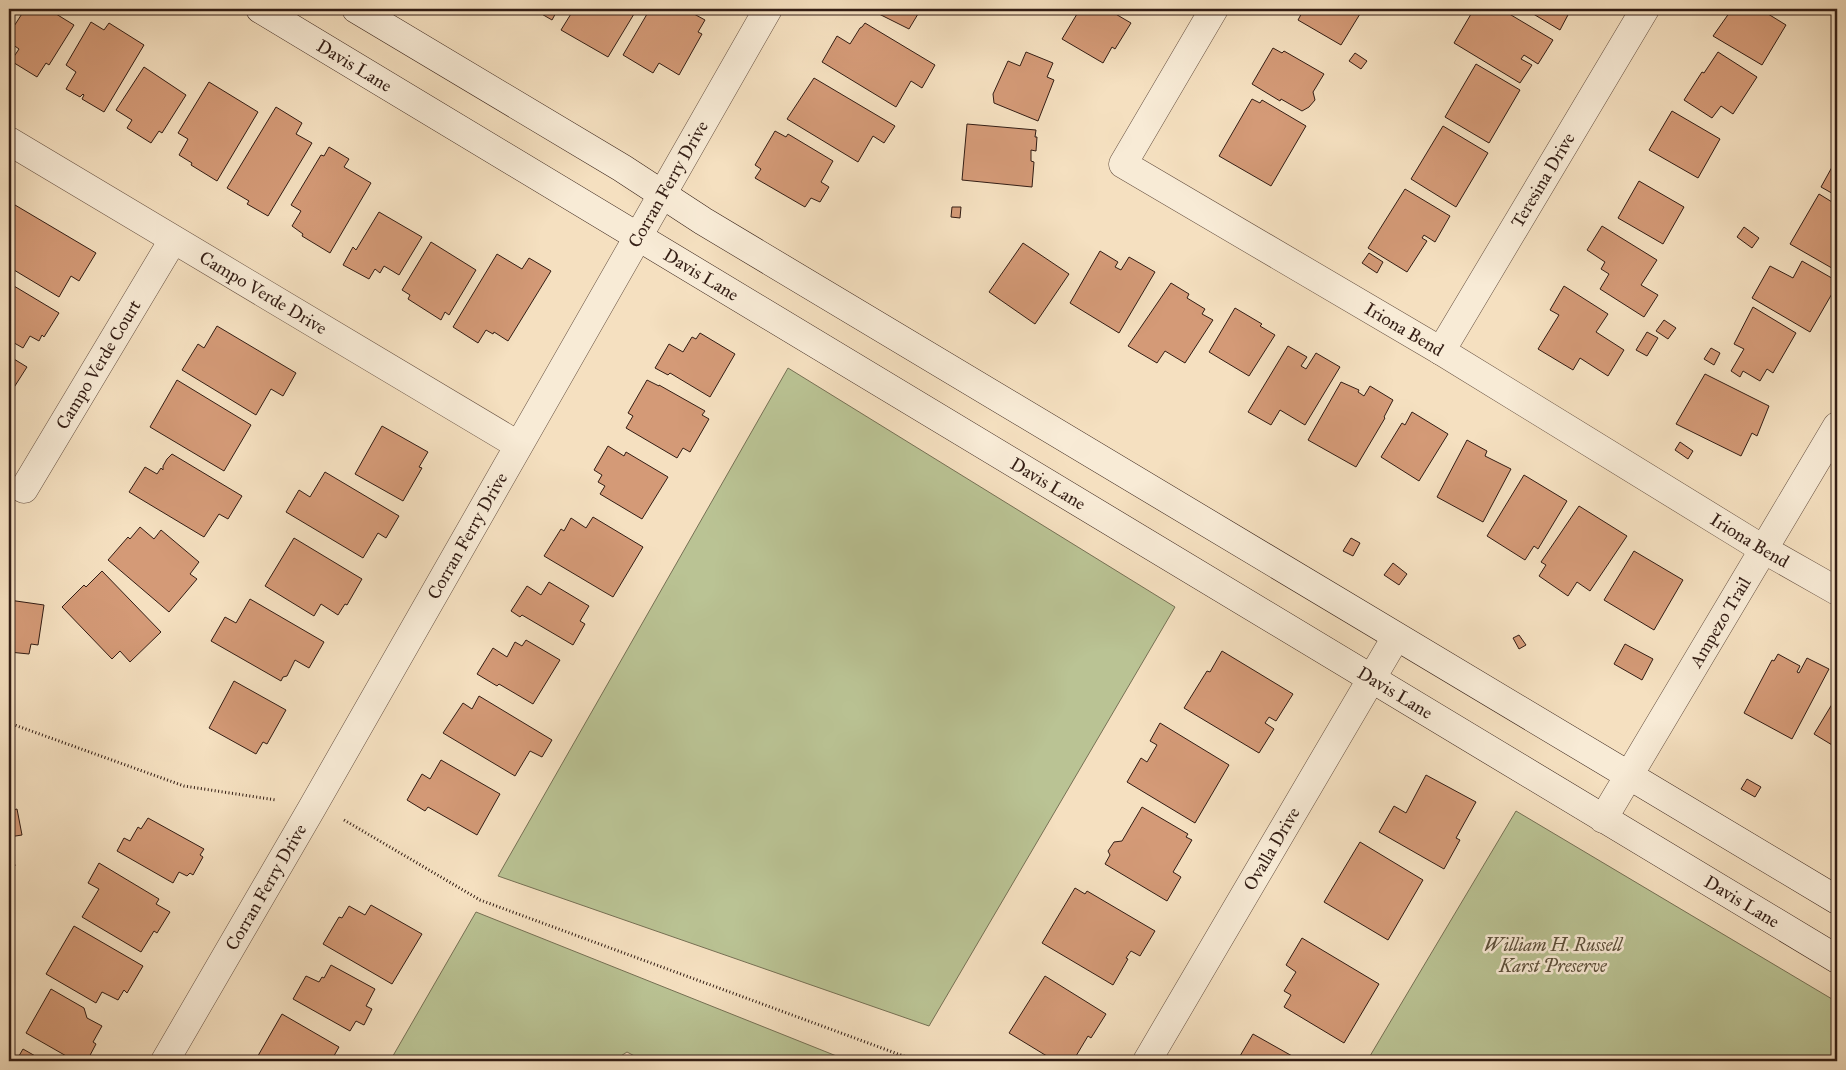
<svg xmlns="http://www.w3.org/2000/svg" width="1846" height="1070" font-family="'IM FELL Great Primer',serif">
<style>
.green{fill:#bac394;stroke:#767054}
.building{fill:#d49a77;stroke:#331d14}
.lines{fill:none;stroke-linecap:round;stroke-linejoin:round}
.street-casing{stroke:#644e3f;stroke-width:29}
.secondary-casing{stroke:#331d14;stroke-width:29}
.path{stroke:#331d14;stroke-width:3;stroke-dasharray:1 2.5;stroke-linecap:butt}
.street{stroke:#f8ebd6;stroke-width:28}
.secondary{stroke:#f8ebd6;stroke-width:28}
.labels{text-anchor:middle;dominant-baseline:central;stroke-width:5;stroke-linejoin:round;paint-order:stroke}
.street-label{font-size:18px;fill:#331d14;stroke:#f8ebd6}
.park-label{font-size:18px;font-style:italic;fill:#5c4f3a;stroke:#f8ebd6}
</style>
<rect width="100%" height="100%" fill="#f5e0c0"/>
<filter id="stains"><feTurbulence type="fractalNoise" baseFrequency=".004" numOctaves="4"/><feColorMatrix values="0 0 0 0 .2 0 0 0 0 .09 0 0 0 0 .02 0 0 0 .5 -.17"/></filter>
<radialGradient id="worn" r=".72"><stop offset=".6" stop-color="#630" stop-opacity="0"/><stop offset="1" stop-color="#630" stop-opacity=".3"/></radialGradient>
<g class="green">
<path d="M788,368L1175,607L929,1026L498,876Z"/>
<path d="M1516,811L1837,1002V1061H1367Z"/>
<path d="M476,912L849,1061H644L627,1052L613,1061H390Z"/>
</g>
<g class="building">
<path d="M25,9H48L74,25L49,65L46,63L37,77L11,61L19,49L9,42V34Z"/>
<path d="M533,9H558L552,20Z"/>
<path d="M574,9H637L608,57L561,30Z"/>
<path d="M650,9H685L705,20L698,32L702,34L679,75L659,63L653,73L623,55Z"/>
<path d="M869,9H921L909,29Z"/>
<path d="M1080,9H1107L1131,23L1115,49L1112,47L1103,63L1062,39Z"/>
<path d="M1304,9H1363L1341,45L1298,20Z"/>
<path d="M1474,9H1501L1553,40L1538,64L1524,55L1521,59L1532,65L1520,83L1454,43Z"/>
<path d="M1525,9H1565L1569,13L1560,30Z"/>
<path d="M1732,9H1760L1786,25L1762,65L1713,36Z"/>
<path d="M91,22L104,30L109,23L144,45L104,112L82,99L84,95L83,94L80,97L66,89L76,72L66,65Z"/>
<path d="M865,23L935,65L922,88L911,81L896,107L822,62L837,36L850,44L860,28L862,27Z"/>
<path d="M1273,48L1282,53L1284,51L1324,74L1313,92L1315,100L1309,107L1302,111L1281,99L1280,101L1252,84Z"/>
<path d="M1026,52L1053,63L1047,77L1054,80L1038,121L994,103L993,94L1008,61L1020,66Z"/>
<path d="M1718,52L1757,77L1733,114L1721,106L1712,118L1684,100L1702,72L1704,73Z"/>
<path d="M1355,53L1367,61L1361,69L1349,61Z"/>
<path d="M1476,64L1520,90L1489,143L1445,117Z"/>
<path d="M144,67L186,95L162,133L159,131L151,143L127,128L132,120L116,110Z"/>
<path d="M814,78L895,126L884,143L873,136L858,162L787,119Z"/>
<path d="M209,82L258,112L217,181L191,165L192,163L179,155L188,139L178,133Z"/>
<path d="M1252,99L1260,103L1262,100L1306,126L1271,186L1219,156Z"/>
<path d="M276,107L302,123L296,134L312,143L268,216L247,204L249,201L227,188Z"/>
<path d="M1672,111L1720,139L1698,178L1649,150Z"/>
<path d="M967,124L1036,130L1035,137H1037L1036,151L1031,150V161L1034,162L1032,187L962,180Z"/>
<path d="M1443,126L1488,153L1456,207L1411,179Z"/>
<path d="M775,131L786,137L788,134L833,161L821,182L829,187L820,202L811,198L805,207L755,178L761,169L755,165Z"/>
<path d="M329,147L349,159L344,167L371,183L330,253L302,236L303,234L292,226L301,211L291,205L321,155L324,156Z"/>
<path d="M1837,158V196L1821,187Z"/>
<path d="M1639,181L1684,207L1663,244L1618,218Z"/>
<path d="M1405,189L1450,216L1435,242L1424,235L1422,238L1427,241L1407,272L1368,248Z"/>
<path d="M1819,194L1837,205V271L1790,244Z"/>
<path d="M15,205L96,253L79,281L71,276L59,297L9,267V206L13,209Z"/>
<path d="M952,207H961L960,218L951,217Z"/>
<path d="M379,212L422,237L399,275L384,266L380,273L375,269L369,279L343,265L353,247L356,250Z"/>
<path d="M1602,226L1657,260L1641,285L1658,295L1644,317L1600,289L1609,274L1601,269L1605,262L1587,250Z"/>
<path d="M1744,227L1759,238L1752,248L1737,237Z"/>
<path d="M431,242L476,270L449,315L445,312L441,320L408,299L410,295L402,290Z"/>
<path d="M1023,243L1069,274L1035,324L989,292Z"/>
<path d="M1100,251L1118,262L1115,267L1121,270L1129,257L1155,272L1119,333L1070,303Z"/>
<path d="M1369,253L1383,262L1377,273L1362,263Z"/>
<path d="M497,254L522,269L529,258L551,271L508,341L494,332L493,334L486,330L478,343L453,327Z"/>
<path d="M1802,261L1837,281V285L1810,332L1752,298L1770,266L1793,278Z"/>
<path d="M9,283L59,313L44,337L42,335L39,341L30,336L23,348L9,340Z"/>
<path d="M1171,283L1189,294L1187,298L1205,309L1202,314L1213,320L1185,363L1165,351L1157,363L1128,346Z"/>
<path d="M1564,286L1608,314L1596,332L1624,350L1608,376L1580,358L1573,370L1538,349L1559,315L1550,310Z"/>
<path d="M1753,307L1796,333L1773,373L1767,369L1760,381L1743,371L1740,377L1731,371L1744,349L1734,344Z"/>
<path d="M1235,308L1262,324L1260,326L1275,335L1249,376L1209,352Z"/>
<path d="M1664,320L1676,328L1668,339L1656,331Z"/>
<path d="M217,326L296,373L283,396L271,389L256,415L182,370L198,344L204,348Z"/>
<path d="M1647,332L1658,338L1647,356L1636,350Z"/>
<path d="M700,333L735,354L710,397L670,373L668,375L655,368L669,344L683,352L692,337L696,339Z"/>
<path d="M1288,346L1307,357L1301,366L1306,369L1316,353L1340,367L1305,425L1280,410L1271,425L1248,412Z"/>
<path d="M1711,348L1720,353L1714,365L1704,359Z"/>
<path d="M9,356L27,367L13,389L11,388L9,392Z"/>
<path d="M1705,374L1769,406L1757,436L1752,433L1741,456L1676,424Z"/>
<path d="M177,380L251,425L224,471L150,427Z"/>
<path d="M647,380L659,386V385L705,411L702,415L709,419L690,452L683,448L677,458L626,428L633,416L628,413Z"/>
<path d="M1341,382L1359,390L1358,392L1364,396L1370,386L1393,400L1384,417L1385,418L1356,467L1308,440Z"/>
<path d="M1412,412L1448,434L1419,481L1381,457L1402,423L1405,425Z"/>
<path d="M382,426L428,452L419,467L422,468L403,501L355,474Z"/>
<path d="M1467,440L1487,451L1485,456L1511,469L1483,522L1437,497Z"/>
<path d="M1680,442L1693,451L1688,459L1675,450Z"/>
<path d="M608,446L624,456L626,452L668,477L642,519L600,494L605,486L598,482L602,475L594,470Z"/>
<path d="M172,454L242,496L228,519L219,514L204,537L129,492L145,467L157,474L161,468L163,470V466L167,459Z"/>
<path d="M325,472L399,516L386,538L378,533L363,558L286,512L299,490L310,497Z"/>
<path d="M1524,475L1567,501L1538,549L1534,546L1525,560L1487,536Z"/>
<path d="M1579,506L1627,536L1590,591L1577,582L1568,596L1539,576L1546,565L1541,562Z"/>
<path d="M593,517L643,547L613,597L544,556L561,529L564,531L571,518L586,528Z"/>
<path d="M140,527L154,539L161,530L199,562L190,574L197,579L169,612L108,560L128,537L130,539Z"/>
<path d="M294,538L362,579L347,605L345,604L338,615L321,604L314,616L265,586Z"/>
<path d="M1351,538L1360,543L1353,556L1343,551Z"/>
<path d="M1634,551L1683,580L1654,630L1604,600Z"/>
<path d="M1393,563L1407,574L1399,585L1384,575Z"/>
<path d="M102,571L161,632L130,662L120,651L112,659L62,607L84,585L86,587Z"/>
<path d="M549,582L589,606L580,621L585,624L573,645L522,615L520,617L511,611L527,586L541,595Z"/>
<path d="M250,599L324,642L309,668L295,660L287,676L283,677L281,681L211,641L225,617L236,623Z"/>
<path d="M9,600L44,605L38,645L31,644L29,654L9,652Z"/>
<path d="M1519,635L1526,645L1519,649L1513,638Z"/>
<path d="M526,640L560,660L533,704L499,684L497,686L477,674L493,648L507,657L515,642L522,646Z"/>
<path d="M1625,644L1653,659L1642,680L1614,664Z"/>
<path d="M1222,651L1293,694L1276,721L1269,717L1265,723L1274,729L1259,753L1184,708L1207,671L1210,672Z"/>
<path d="M1778,654L1800,666L1797,672L1799,673L1807,658L1829,669L1792,739L1744,713L1772,660L1774,661Z"/>
<path d="M234,681L286,710L267,744L263,742L256,754L209,728Z"/>
<path d="M479,696L552,740L542,757L530,751L515,776L443,733L463,703L472,709Z"/>
<path d="M1837,696V748L1814,734Z"/>
<path d="M1160,723L1229,765L1195,823L1127,782L1141,758L1147,762L1157,745L1150,741Z"/>
<path d="M441,760L500,794L477,835L428,807L425,811L407,800L422,774L430,779Z"/>
<path d="M1426,775L1476,802L1456,838L1460,840L1444,869L1379,832L1394,806L1406,813Z"/>
<path d="M1747,779L1761,787L1755,797L1741,789Z"/>
<path d="M1142,807L1188,834L1186,837L1192,840L1173,872L1181,877L1167,901L1105,864L1110,855L1108,851L1114,842L1122,841Z"/>
<path d="M17,809L22,835L9,837L15,866L9,867V811Z"/>
<path d="M148,818L204,849L200,855L203,857L193,875L190,873L187,876L179,872L173,883L117,851L124,838L130,841L138,827L141,829Z"/>
<path d="M1360,842L1423,880L1388,940L1324,902Z"/>
<path d="M99,863L159,899L156,904L170,912L157,933L154,931L141,952L82,917L99,889L88,883Z"/>
<path d="M1075,888L1085,894L1087,891L1155,931L1140,956L1131,951L1126,958L1128,959L1113,985L1042,943Z"/>
<path d="M371,905L422,934L392,984L323,944L339,917L342,918L349,906L365,915Z"/>
<path d="M74,926L143,966L127,993L124,990L118,1000L102,992L96,1003L46,974Z"/>
<path d="M1302,938L1379,984L1344,1043L1284,1007L1291,995L1284,991L1296,972L1286,965Z"/>
<path d="M331,965L375,989L366,1006L372,1009L364,1025L356,1021L350,1031L293,999L306,976L319,982L322,977L324,978Z"/>
<path d="M1045,976L1106,1014L1091,1038L1088,1036L1073,1061H1055L1009,1033Z"/>
<path d="M51,989L84,1008L87,1018L102,1026L93,1042L96,1044L87,1061H75L26,1033Z"/>
<path d="M282,1014L339,1047L331,1061H255Z"/>
<path d="M1253,1034L1301,1061H1237Z"/>
<path d="M23,1049L44,1061H16Z"/>
</g>
<g class="lines">
<defs>
<g id="street">
<path id="s1" d="M1214,9L1123,164L1441,351L1763,549L1837,591"/>
<path id="s2" d="M9,141L518,445"/>
<path id="s3" d="M1441,351L1645,9"/>
<path id="s4" d="M24,489L173,240"/>
<path id="s5" d="M1603,819L1837,426"/>
<path id="s6" d="M165,1061L312,808L768,9"/>
<path id="s7" d="M1147,1061L1396,637"/>
</g>
<g id="secondary">
<path id="s8" d="M260,9L1837,959"/>
<path d="M356,9L622,168L703,221L1837,900"/>
</g>
</defs>
<use href="#street" class="street-casing"/>
<use href="#secondary" class="secondary-casing"/>
<g class="path">
<path d="M9,723L184,786L276,800"/>
<path d="M344,820L480,900L917,1061"/>
</g>
<use href="#street" class="street"/>
<use href="#secondary" class="secondary"/>
</g>
<g class="labels">
<g class="street-label">
<text stroke="none"><textPath href="#s8" startOffset="110">Davis Lane</textPath></text>
<text stroke="none"><textPath href="#s3" startOffset="199">Teresina Drive</textPath></text>
<text stroke="none"><textPath href="#s6" startOffset="1011">Corran Ferry Drive</textPath></text>
<text stroke="none"><textPath href="#s8" startOffset="515">Davis Lane</textPath></text>
<text stroke="none"><textPath href="#s2" startOffset="296">Campo Verde Drive</textPath></text>
<text stroke="none"><textPath href="#s1" startOffset="506">Iriona Bend</textPath></text>
<text stroke="none"><textPath href="#s4" startOffset="145">Campo Verde Court</textPath></text>
<text stroke="none"><textPath href="#s8" startOffset="920">Davis Lane</textPath></text>
<text stroke="none"><textPath href="#s6" startOffset="606">Corran Ferry Drive</textPath></text>
<text stroke="none"><textPath href="#s1" startOffset="911">Iriona Bend</textPath></text>
<text stroke="none"><textPath href="#s5" startOffset="229">Ampezo Trail</textPath></text>
<text stroke="none"><textPath href="#s8" startOffset="1325">Davis Lane</textPath></text>
<text stroke="none"><textPath href="#s7" startOffset="246">Ovalla Drive</textPath></text>
<text stroke="none"><textPath href="#s6" startOffset="201">Corran Ferry Drive</textPath></text>
<text stroke="none"><textPath href="#s8" startOffset="1730">Davis Lane</textPath></text>
</g>
<g class="park-label">
<text x="1553" y="945">William H. Russell<tspan x="1553" dy="21">Karst Preserve</tspan></text>
</g>
</g>
<rect width="1846" height="1070" fill="none" stroke="#f5e0c0" stroke-width="30"/>
<rect x="10" y="10" width="1826" height="1050" fill="none" stroke="#331d14" stroke-width="2.5"/>
<rect x="15" y="15" width="1816" height="1040" fill="none" stroke="#331d14"/>
<rect width="100%" height="100%" filter="url(#stains)"/>
<rect width="100%" height="100%" fill="url(#worn)"/>
</svg>
